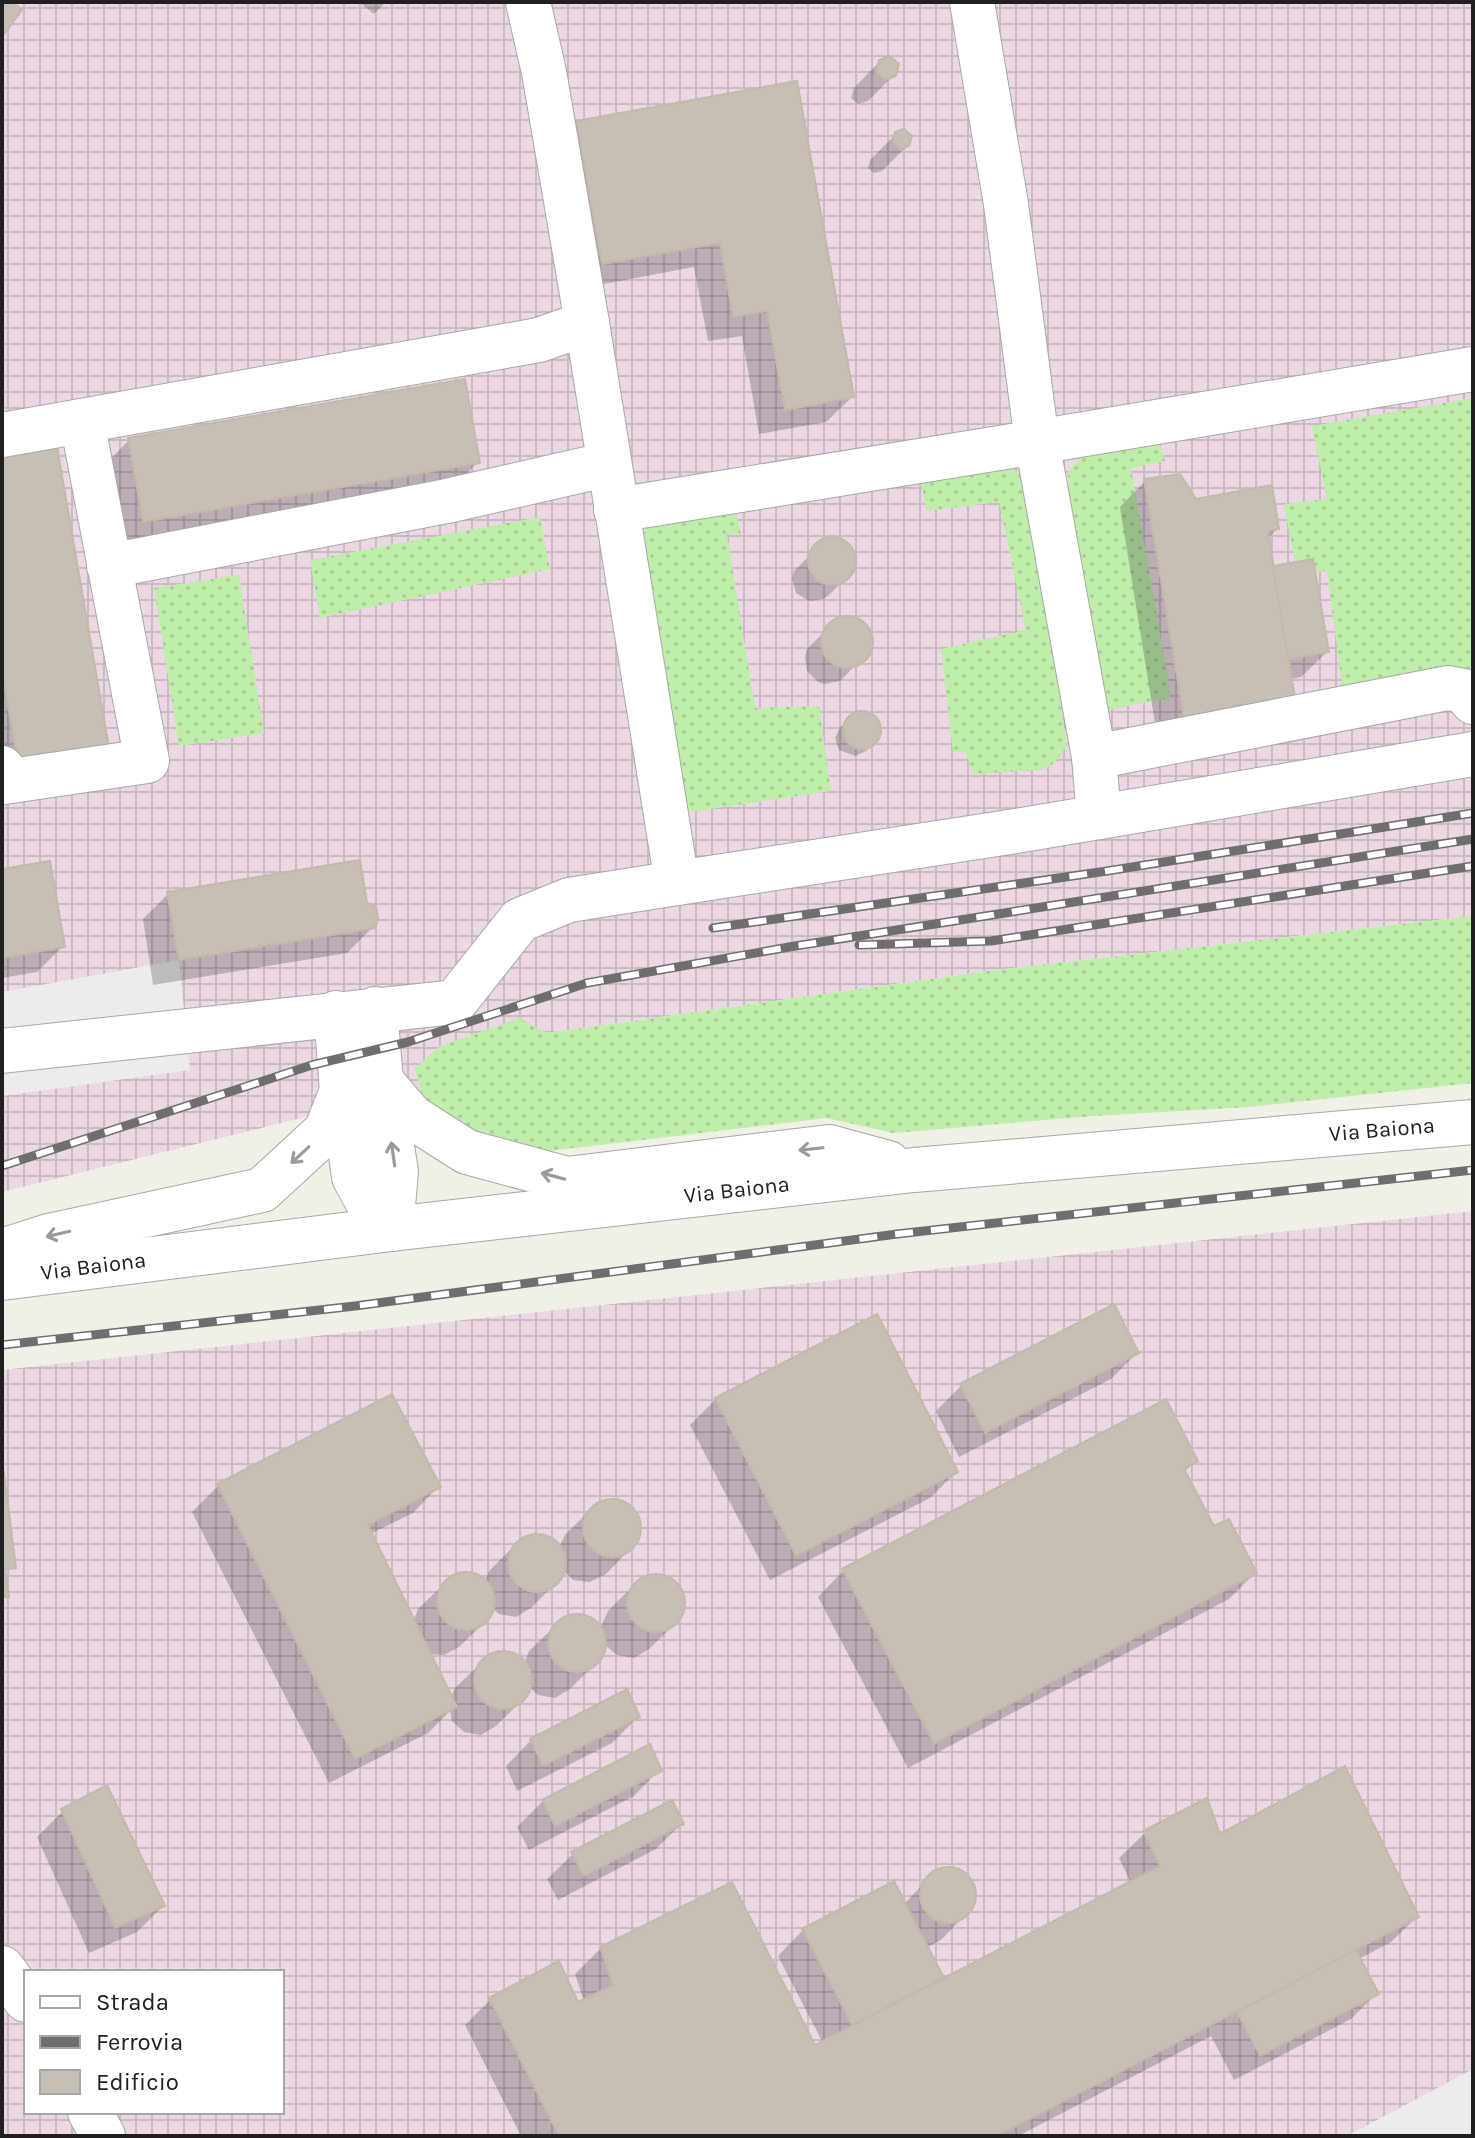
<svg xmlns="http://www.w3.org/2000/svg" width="1475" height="2138" font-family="Karla,sans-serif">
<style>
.industrial{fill:url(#industrial-grid);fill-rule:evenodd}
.grass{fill:url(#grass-dots)}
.parking{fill:#ececec}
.shadow{fill:#0003}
.building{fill:#c6bfb5;stroke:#c4b9a8;stroke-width:2}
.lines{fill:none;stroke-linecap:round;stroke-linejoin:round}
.minor-casing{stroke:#a7a7a7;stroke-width:46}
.minor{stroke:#fff;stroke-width:44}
.rail-casing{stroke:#6e6e6e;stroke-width:9}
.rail{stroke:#fff;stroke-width:6;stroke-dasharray:18;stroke-linecap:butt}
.oneway{stroke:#9b9b9b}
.labels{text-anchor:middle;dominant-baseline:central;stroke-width:7;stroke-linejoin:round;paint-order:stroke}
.street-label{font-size:22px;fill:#202020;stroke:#fff}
</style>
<defs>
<pattern id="industrial-grid" width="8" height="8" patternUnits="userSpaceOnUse" patternTransform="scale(2)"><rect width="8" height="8" fill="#ebd8e4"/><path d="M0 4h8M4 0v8" fill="none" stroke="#c9b9c3"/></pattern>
<pattern id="grass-dots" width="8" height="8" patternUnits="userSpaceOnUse" patternTransform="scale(2)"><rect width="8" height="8" fill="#bfedaa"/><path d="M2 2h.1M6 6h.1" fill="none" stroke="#a4cb92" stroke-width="1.8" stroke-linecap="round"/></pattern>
</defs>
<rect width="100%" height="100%" fill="#f1f0e6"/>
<g class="industrial">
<path d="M2,2H1473V916L995,970L546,1033L427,1087L2,1192Z"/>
<path d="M1473,1211V2136H2V1370ZM26,1972H282V2112H26Z"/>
</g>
<g class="grass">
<path d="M1473,398V670L1449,669L1342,686L1327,571L1297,573L1284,504L1327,499L1312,426Z"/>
<path d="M1159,442L1165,461L1131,468L1171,698L1106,710L1069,508L1068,472L1083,455Z"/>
<path d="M1001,466L1023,473L1031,496L1067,746L1053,764L1041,770L972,774L966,752H953L941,649L1026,630L999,502L926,511L921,478Z"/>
<path d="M735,508L741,534H727L755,708L819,706L831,791L691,812L680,802L643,533L661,520Z"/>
<path d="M540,517L550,569L320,618L310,560Z"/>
<path d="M239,575L264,733L179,746L154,588Z"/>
<path d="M1473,916V1083L1249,1107L1094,1116L893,1133L827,1118L549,1151L469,1133L423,1100L415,1068L440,1046L519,1018L547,1033L995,970Z"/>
</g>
<g class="parking">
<path d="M179,960L190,1070L2,1096V992Z"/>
<path d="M1473,2069V2136H1347Z"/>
</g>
<g class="shadow">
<path d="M359,2H386L374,14Z"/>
<path d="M880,61L894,75L868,101L858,104L851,98L854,88Z"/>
<path d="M796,83L852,397L826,422L759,434L742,336L708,341L694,267L577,289L552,148L577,123Z"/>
<path d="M896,134L908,145L882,171L874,173L868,168L870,160Z"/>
<path d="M129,440L478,462L452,488L118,547L104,466Z"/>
<path d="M2,453L107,747L2,787Z"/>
<path d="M1145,481L1277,529L1267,539L1272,568L1327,652L1301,677L1290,679L1160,754L1120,507Z"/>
<path d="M829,539L842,542L851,551L854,564L848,576L830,594L824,599L809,601L796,593L792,578L794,571L823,542Z"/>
<path d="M844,618L860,622L870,635L869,651L840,681L825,684L818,682L807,671L805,657L807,649L836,620Z"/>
<path d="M858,713L874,718L879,727L874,742L866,751L855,756L839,750L835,738L840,727Z"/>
<path d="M2,871L63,946L37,972L2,978Z"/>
<path d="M168,894L366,905L373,927L347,953L153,985L143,919Z"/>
<path d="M1137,1353L1111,1379L959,1457L936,1411L962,1385Z"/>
<path d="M716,1399L956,1472L930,1498L770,1580L690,1425Z"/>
<path d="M1196,1461L1184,1472L1214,1529L1255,1573L1229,1599L908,1768L818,1597L843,1571Z"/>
<path d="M218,1486L438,1487L413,1513L370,1534L413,1622L418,1609L445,1583L460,1574L478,1576L484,1582L490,1570L516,1544L532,1535L549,1537L559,1547L565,1535L591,1509L606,1501L623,1503L636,1515L640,1531L632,1547L606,1574L590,1582L573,1580L563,1570L557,1582L531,1608L516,1617L499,1614L492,1608L486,1621L459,1647L444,1655L428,1654L450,1699L455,1688L482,1662L497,1653L514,1655L524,1664L529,1651L556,1625L571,1616L589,1619L600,1629L608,1611L635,1584L650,1576L667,1578L680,1590L683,1606L676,1623L649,1649L634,1658L617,1655L605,1645L597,1662L570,1689L555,1698L538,1695L529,1687L523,1699L496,1726L481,1735L464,1732L452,1721L450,1711L428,1733L329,1783L192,1512Z"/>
<path d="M638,1717L612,1743L517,1791L506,1766L531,1740Z"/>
<path d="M659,1770L634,1796L529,1850L517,1827L543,1801Z"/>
<path d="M63,1811L163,1906L137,1932L89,1953L37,1837Z"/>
<path d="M682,1823L656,1849L558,1900L547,1879L573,1854Z"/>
<path d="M1145,1833L1219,1837L1417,1917L1391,1942L1359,1959L1377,1993L1351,2019L1234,2080L1211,2036L1018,2136H521L465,2025L490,2000L577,2005L584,2001L575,1974L601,1948L814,2048L823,2043L778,1956L803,1930L904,1904L936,1871L954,1869L970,1879L975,1896L967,1913L941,1940L926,1948L943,1981L1131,1883L1119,1858Z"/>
</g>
<g class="building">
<path d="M2,2H12L22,10L2,37Z"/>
<path d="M890,56L899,64L896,76L885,80L876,72L879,60Z"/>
<path d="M797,81L854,397L785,410L767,311L733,317L720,243L602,264L576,121Z"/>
<path d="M904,129L912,136L909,146L900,149L893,141L895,132Z"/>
<path d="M465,379L480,463L143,522L128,438Z"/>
<path d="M56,441L109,748L18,764L2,671V451Z"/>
<path d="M1180,474L1196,499L1272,485L1279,529L1268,531L1297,711L1186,730L1144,479Z"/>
<circle cx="832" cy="561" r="24"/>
<path d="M1313,559L1329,652L1288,659L1273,566Z"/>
<circle cx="847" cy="642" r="26"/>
<circle cx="862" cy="730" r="19"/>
<path d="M360,860L367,903L376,906L378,919L375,928L179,960L167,892Z"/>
<path d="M50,861L65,947L2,958V869Z"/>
<path d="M1114,1304L1139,1353L985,1433L960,1384Z"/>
<path d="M877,1314L958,1472L796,1556L715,1398Z"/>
<path d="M392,1394L441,1487L368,1525L457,1707L355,1759L217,1484Z"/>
<path d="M1166,1399L1198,1461L1184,1469L1214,1526L1229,1519L1257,1573L934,1744L842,1569Z"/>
<path d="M2,1458L16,1568L5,1569L9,1597H2Z"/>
<circle cx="612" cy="1528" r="29"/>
<circle cx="537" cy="1563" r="29"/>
<circle cx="466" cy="1601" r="29"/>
<circle cx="656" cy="1603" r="29"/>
<circle cx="577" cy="1643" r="29"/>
<circle cx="503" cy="1680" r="29"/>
<path d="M627,1689L640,1717L543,1766L530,1739Z"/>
<path d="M650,1744L662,1771L555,1826L542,1800Z"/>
<path d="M1345,1766L1419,1917L997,2136H559L489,1998L559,1961L578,2002L613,1985L600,1947L732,1882L815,2045L1160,1866L1143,1831L1207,1798L1220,1834Z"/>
<path d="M107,1785L165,1906L115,1928L61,1809Z"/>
<path d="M672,1800L684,1824L584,1876L571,1852Z"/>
<circle cx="948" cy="1895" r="28"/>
<path d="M894,1881L944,1978L852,2025L802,1929Z"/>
<path d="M1356,1950L1379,1994L1260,2056L1237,2012Z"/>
</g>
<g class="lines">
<defs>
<g id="minor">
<path d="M528,2L544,72L587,323L677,883L1016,831L1473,754"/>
<path d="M2,435L539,340L587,323"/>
<path d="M616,510L1037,442L1006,204L972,2"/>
<path d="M109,566L447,501L609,464"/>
<path d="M1094,757L1448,688L1464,691L1473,702"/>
<path d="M2,768L4,782L147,761L82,421"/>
<path d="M1099,817L1094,757L1037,442L1473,369"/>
<path d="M375,1009L381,1081L396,1171L391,1229"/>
<path d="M336,1013L342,1091L354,1177L370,1206L391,1229"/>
<path d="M2,1051L455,1002L520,920L569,900L677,883"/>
<path d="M381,1081L412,1117L467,1152L567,1179L829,1147L888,1163"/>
<path d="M2,1251L49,1236L262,1190L326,1131L342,1091"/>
<path id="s1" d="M2,1278L391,1229L914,1170L1473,1122"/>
<path d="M2,1968L26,2000"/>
<path d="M90,2112L103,2136"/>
</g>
</defs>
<use href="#minor" class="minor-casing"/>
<use href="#minor" class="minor"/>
<defs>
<g id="rail">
<path d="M713,928L1107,871L1473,813"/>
<path d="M859,945L991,941L1473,866"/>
<path d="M2,1166L312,1065L408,1042L587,983L789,947L1473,839"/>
<path d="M2,1345L355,1306L897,1234L1473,1170"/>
</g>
</defs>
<use href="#rail" class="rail-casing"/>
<use href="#rail" class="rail"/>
</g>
<defs><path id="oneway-shaft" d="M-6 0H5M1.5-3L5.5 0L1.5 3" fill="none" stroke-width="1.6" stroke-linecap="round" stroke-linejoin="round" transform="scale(2)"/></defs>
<g class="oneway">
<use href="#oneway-shaft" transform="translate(811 1149) rotate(174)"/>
<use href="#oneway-shaft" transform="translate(393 1154) rotate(-98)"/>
<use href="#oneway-shaft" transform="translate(300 1155) rotate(137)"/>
<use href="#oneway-shaft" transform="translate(553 1176) rotate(-165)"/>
<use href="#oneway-shaft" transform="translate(58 1234) rotate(167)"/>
</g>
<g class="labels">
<g class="street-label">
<text stroke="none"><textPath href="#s1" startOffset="1388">Via Baiona</textPath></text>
<text stroke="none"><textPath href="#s1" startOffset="740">Via Baiona</textPath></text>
<text stroke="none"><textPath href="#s1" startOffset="92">Via Baiona</textPath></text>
</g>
</g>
<rect width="1475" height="2138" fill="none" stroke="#202020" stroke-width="8"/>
<rect x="24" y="1970" width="260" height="144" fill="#ffffff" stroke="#a6a6a6" stroke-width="2"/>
<rect x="40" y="1996" width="40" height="12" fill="#ffffff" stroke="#a6a6a6" stroke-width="2"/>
<text x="96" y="2010" font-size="24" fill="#202020">Strada</text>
<rect x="40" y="2036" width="40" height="12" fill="#6e6e6e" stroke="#a6a6a6" stroke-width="2"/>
<text x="96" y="2050" font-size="24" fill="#202020">Ferrovia</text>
<rect x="40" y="2070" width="40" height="24" fill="#c6bfb5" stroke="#a6a6a6" stroke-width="2"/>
<text x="96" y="2090" font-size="24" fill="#202020">Edificio</text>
</svg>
